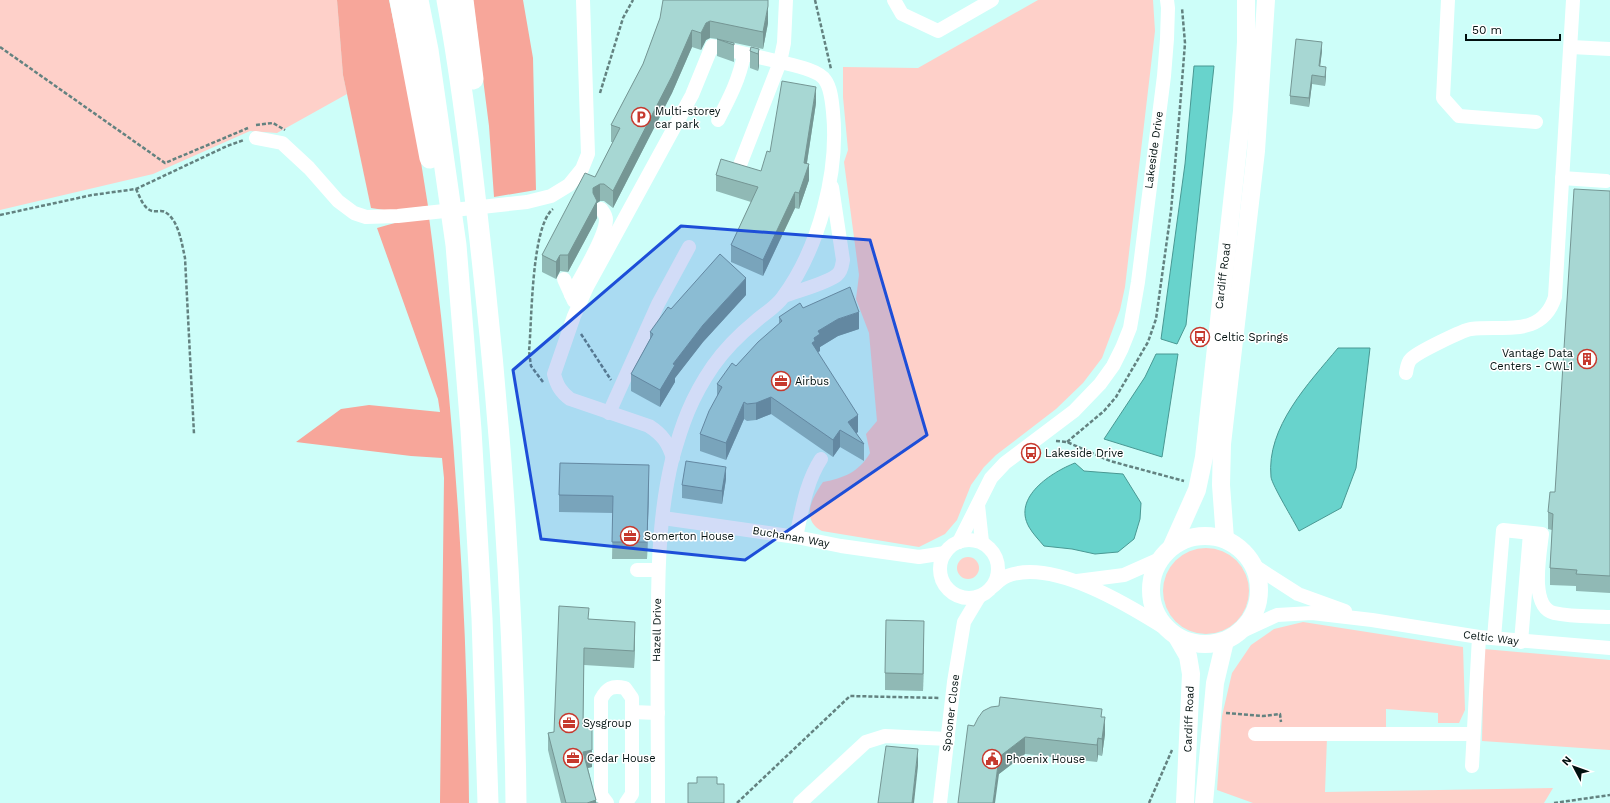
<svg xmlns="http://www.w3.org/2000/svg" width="1610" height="803" font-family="'Work Sans',sans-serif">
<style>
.green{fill:#fed0c9}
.forest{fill:#f7a69a}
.water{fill:#68d3cc;stroke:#499893}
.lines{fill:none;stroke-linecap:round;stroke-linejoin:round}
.path{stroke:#638280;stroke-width:2.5;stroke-dasharray:4 2;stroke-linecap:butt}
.minor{stroke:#fff;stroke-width:14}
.major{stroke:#fff;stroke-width:18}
.highway{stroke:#fff;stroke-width:21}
.wall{fill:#90b9b5}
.shaded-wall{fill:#759694}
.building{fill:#a7d7d3;stroke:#759694}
.marked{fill:#1d4ed8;fill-opacity:0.2;stroke:#1d4ed8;stroke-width:3;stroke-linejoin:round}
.labels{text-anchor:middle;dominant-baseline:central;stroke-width:3;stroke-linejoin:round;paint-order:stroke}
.poi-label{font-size:11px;fill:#01100f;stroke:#fff;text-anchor:start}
.street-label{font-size:11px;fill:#01100f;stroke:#fff}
</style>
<rect width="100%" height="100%" fill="#cdfef9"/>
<g class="green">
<path d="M0,0H337L343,75L347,94L277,133L250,131L153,174L0,210Z"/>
<path d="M1038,0H1153L1155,31L1125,287L1120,310L1102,358L1083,383L1056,409L996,455L984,467L971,485L957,520L945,534L919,547L822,531C800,519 812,498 823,482C844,478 859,472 870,453L866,434L877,421L869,333L856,299L859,275L844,162L848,150L843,97V67L918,68Z"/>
<circle cx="1206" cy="591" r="43"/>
<circle cx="968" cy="568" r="11"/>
<path d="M1303,622L1463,647L1465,710L1459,723H1438V713L1386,709V729L1327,738L1325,792L1553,788L1544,803H1253L1217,790L1222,716L1232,673L1251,645L1274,629Z"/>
<path d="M1484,649L1610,660V750L1482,741Z"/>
</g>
<g class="forest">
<path d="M337,0H389L415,125L428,206L391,211L371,208L343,75Z"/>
<path d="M473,0H523L533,58L536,190L494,197L489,126Z"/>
<path d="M429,217C455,411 467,607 469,803H440L444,478L442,458L411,456L296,442L341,409L369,405L440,412L438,399L377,228L409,219Z"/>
</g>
<g class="water">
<path d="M1194,66H1214L1186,325L1177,344L1161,339L1185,164Z"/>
<path d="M1338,348H1370L1356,468L1341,508L1299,531C1294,521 1272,485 1271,477C1266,427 1309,383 1338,348Z"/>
<path d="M1156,354H1178L1162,457L1104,439L1145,377Z"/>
<path d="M1075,463L1084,471L1123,474L1141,503L1140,519L1134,539L1118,552L1095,554L1072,549L1044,546C1039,540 1033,534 1029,527C1012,497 1052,472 1075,463Z"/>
</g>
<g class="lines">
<g class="path">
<path d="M815,0L831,69"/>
<path d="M0,47L165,163L248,128"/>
<path d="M600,93L623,18L633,0"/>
<path d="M256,125L273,123L285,130"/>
<path d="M136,189C140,197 143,208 152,211C156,212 162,210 165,212C179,220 182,245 185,258L194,434"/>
<path d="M0,215L92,195L136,189L227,146L244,140"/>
<path d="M581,334L611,380"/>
<path d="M543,382L531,366L529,351C532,322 531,226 553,209"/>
<path d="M1056,441L1067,442L1110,461L1184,481"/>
<path d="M1067,442L1104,411L1116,397L1148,342L1156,319L1171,211L1180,107L1185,43L1182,8"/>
<path d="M1226,713L1263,716L1280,714L1281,722"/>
<path d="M737,803L850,696L940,698"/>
<path d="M1149,803L1172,750"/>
<path d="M1554,803L1610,795"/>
</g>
<g class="minor">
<path d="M894,0L902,14L938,31L992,0"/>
<path d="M1448,0L1443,98L1459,116L1536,122"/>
<path d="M1571,47L1610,49"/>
<path d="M718,120C729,99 740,78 744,54"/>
<path d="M256,138L282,143L309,168L338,201L354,213L366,217L398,216L527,202L551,196L569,185L582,169L588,154L583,0"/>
<path d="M1562,178L1606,181"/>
<path d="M564,279L574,301"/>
<path d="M571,295C580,278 606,237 606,220C606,215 604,213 601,209"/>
<path d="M784,296C797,291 828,283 837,275C842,271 842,265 843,260L832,187"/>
<path d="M1406,373C1407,368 1407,363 1411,359C1416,353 1463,330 1471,329C1503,325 1542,338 1555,297L1573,0"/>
<path d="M609,413L658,304L689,247"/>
<path d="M673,458C668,443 663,435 649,426L570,399C561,392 557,386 554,374L574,316L587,287L692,95L712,46L780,62L784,43L786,0"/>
<path d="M978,505L982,542"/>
<path d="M663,518L796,537L841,546L919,557L945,553"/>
<path d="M796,537C802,510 806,482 821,459"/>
<circle cx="969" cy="569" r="29"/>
<path d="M959,542L991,478L1005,463L1074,411L1100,384L1113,366L1122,348L1130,328L1138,282L1164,76L1167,39L1168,8L1167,0"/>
<path d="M1253,565L1298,594L1345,611"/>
<path d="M637,570H658"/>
<path d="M1077,581L1124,575L1160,559"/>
<path d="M992,587C996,584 1001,578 1007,576C1053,558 1130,606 1168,630"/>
<path d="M1236,634L1277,615L1312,613L1372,620L1479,637L1610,648"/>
<path d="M1494,638L1503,530L1542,534C1540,553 1529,607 1554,613C1572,617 1592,616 1610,617"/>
<path d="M1521,642L1530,533"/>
<path d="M632,712L658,713"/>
<path d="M1255,734H1473"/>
<path d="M1472,766L1479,637"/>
<path d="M607,803L601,795V699C607,688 612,685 625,688L632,698V794L626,803"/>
<path d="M658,803C658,739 657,676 658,613C658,562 660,510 672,460C682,424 691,398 713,366C725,349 740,334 756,321C765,313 776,307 783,297C819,248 839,172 833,112C832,102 831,88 825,80C819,70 792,65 780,62L738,170"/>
<path d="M800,803L866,742L885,736L948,739"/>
<path d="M940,803L954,682L964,622L979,597"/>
</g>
<g class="major">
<circle cx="1205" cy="590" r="54"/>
<path d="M1225,539L1221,485L1222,444L1256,151L1266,0"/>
<path d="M1172,546L1197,490L1204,457L1242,111L1246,42V0"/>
<path d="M1177,637L1188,656L1191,674L1185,803"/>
<path d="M1204,803L1215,683L1225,641"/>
</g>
<g class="highway">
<path d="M400,0L430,158"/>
<path d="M418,0L428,50L456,245L471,430L482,618L488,803"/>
<path d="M447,0C464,92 474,185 484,277C503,452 514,627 516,803"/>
<path d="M463,0L473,79"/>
</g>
</g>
<g class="wall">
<path d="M660,18L768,23L763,49L726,41L734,43V62L717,56V39L710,38L706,40L701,50L692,47L672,93L613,208L604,201H600L597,203V218L568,272L560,271L556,279L542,272V255L595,177L613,142H611V125L643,64Z"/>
<path d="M759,49V66L758,71L750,68V51Z"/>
<path d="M1322,51L1320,66L1326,75L1325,86L1312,84L1309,107L1290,104V96Z"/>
<path d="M816,103L807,163L809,180L799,209L795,208L763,276L731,262V245L751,202L716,191V175L761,171L770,152Z"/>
<path d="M1610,191V593L1576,591V586L1550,585V568L1552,530L1548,529V512L1555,492Z"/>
<path d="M746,295L703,342L675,378V382L660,407L631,391V374L650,339V332L671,309Z"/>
<path d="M803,308L859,329L838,336L820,347V351L818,352L858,432L856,433L864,444V461L840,447L833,457L771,414L756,420L747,421L744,419L726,460L700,451V434L717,397V384L779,324V317Z"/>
<path d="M726,479L722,504L682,498V485Z"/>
<path d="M649,482L647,559H612L613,513L559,512V495Z"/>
<path d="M589,619L635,639L634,668L584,665L583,725L592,767L588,768L596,802L599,803H561L548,750V733L554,732Z"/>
<path d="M924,638L923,691L885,690V673Z"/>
<path d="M1102,717L1105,734L1102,756L1098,755L1097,762L1025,754L999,774L974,726Z"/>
</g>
<g class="shaded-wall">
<path d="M768,6V23L763,49V32Z"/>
<path d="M710,21V38L706,40L701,50V33L706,23Z"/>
<path d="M692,30V47L672,93L613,208V191Z"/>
<path d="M1322,42V51L1319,75V66Z"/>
<path d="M759,49V66L758,71V54Z"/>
<path d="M1326,67V75L1325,86V77Z"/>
<path d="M1312,75V84L1309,107V98Z"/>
<path d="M816,87V103L805,175L809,164V180L799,209V193Z"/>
<path d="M600,184V201L597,203V218L568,272V255L593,193V188Z"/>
<path d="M795,192V208L763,276V260Z"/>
<path d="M560,255V271L556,279V262Z"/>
<path d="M746,278V295L703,342L675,378V382L660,407V390L673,364L703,325Z"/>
<path d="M859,312V329L838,336L820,347V351L815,354L812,343L814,338L818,331L838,319Z"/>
<path d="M771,397V414L756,420V403Z"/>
<path d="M744,402V419L726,460V443Z"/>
<path d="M858,415V432L851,437L848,422Z"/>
<path d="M840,430V447L833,457V440Z"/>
<path d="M649,465V482L647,559V542Z"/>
<path d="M726,467V479L722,504V491Z"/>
<path d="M924,621V638L923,691V674Z"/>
<path d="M635,622V639L634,668V651Z"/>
<path d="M1105,717V734L1102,756V739Z"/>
<path d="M1025,737V754L999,774L995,803H993L999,757Z"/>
<path d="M1098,738V755L1097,762V745Z"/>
<path d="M918,749V766L914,803H912Z"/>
<path d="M592,750V767L583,769V752Z"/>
<path d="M596,800V803H587Z"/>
</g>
<g class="building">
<path d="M663,0H768V6L763,32L710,21L706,23L701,33L692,30L672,76L613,191L604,184H600L593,188V193L597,201L568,255H560L556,262L542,255L585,173L595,177L620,128L611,125L643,64L660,18Z"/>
<path d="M717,39L734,43V45Z"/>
<path d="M1296,39L1322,42L1319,66L1326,67L1325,77L1312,75L1309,98L1290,96Z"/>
<path d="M751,47L759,49L758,54L750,51Z"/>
<path d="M782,81L816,87L804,163L809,164L799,193L795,192L763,260L731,245L758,187L716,175L721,159L761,171L767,151L770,152Z"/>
<path d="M1574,189L1610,191V576L1576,574L1577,570L1550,568L1553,514L1548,512L1550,492H1555Z"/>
<path d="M720,254L746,278L703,325L673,364L675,365L660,390L631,374L653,334L650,332L668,307L671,309Z"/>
<path d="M850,287L859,312L838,319L818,331L820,334L814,338L815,341L812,343L858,415L848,422L864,444L840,430L833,440L771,397L756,403L747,404L744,402L726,443L700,434L709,411L722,387L717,384L732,363L736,366L758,342L782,321L779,317L800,303L803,308Z"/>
<path d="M686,461L726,467L722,491L682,485Z"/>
<path d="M560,463L649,465L647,542H612L613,496L559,495Z"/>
<path d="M559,606L589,608L588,619L635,622L634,651L584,648L583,725L591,723L592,728V750L583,752L596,800L587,803H566L548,733L554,732Z"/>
<path d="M886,620L924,621L923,674L885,673Z"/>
<path d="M1000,697L1102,709L1101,717H1105L1102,739L1098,738L1097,745L1025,737L999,757L993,803H958L968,725L974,726L978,718L983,711L991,707L999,706Z"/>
<path d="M886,746L918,749L912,803H878Z"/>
<path d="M697,777H717V784H724V803H688V783H697Z"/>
</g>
<path class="marked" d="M681,226L870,240L927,435L745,560L541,539L513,370Z"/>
<defs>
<symbol id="parking-ring" viewBox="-11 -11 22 22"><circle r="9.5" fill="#fff" stroke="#c6392e" stroke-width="1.5"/><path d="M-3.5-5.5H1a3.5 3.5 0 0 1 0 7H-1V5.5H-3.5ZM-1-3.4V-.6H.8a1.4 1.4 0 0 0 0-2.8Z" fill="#c6392e"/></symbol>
<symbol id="bus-ring" viewBox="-11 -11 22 22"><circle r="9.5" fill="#fff" stroke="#c6392e" stroke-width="1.5"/><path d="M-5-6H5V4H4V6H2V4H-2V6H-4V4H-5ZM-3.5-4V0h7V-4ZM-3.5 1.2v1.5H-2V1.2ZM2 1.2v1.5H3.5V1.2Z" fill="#c6392e"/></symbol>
<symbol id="building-ring" viewBox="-11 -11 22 22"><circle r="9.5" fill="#fff" stroke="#c6392e" stroke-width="1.5"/><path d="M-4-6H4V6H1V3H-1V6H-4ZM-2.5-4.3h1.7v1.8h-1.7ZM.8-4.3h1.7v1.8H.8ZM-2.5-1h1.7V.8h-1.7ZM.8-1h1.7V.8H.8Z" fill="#c6392e"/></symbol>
<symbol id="office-ring" viewBox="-11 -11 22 22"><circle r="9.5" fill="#fff" stroke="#c6392e" stroke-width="1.5"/><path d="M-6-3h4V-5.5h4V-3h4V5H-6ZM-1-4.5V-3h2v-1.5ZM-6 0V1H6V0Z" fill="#c6392e"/></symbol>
<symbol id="civic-ring" viewBox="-11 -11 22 22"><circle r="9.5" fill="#fff" stroke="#c6392e" stroke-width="1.5"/><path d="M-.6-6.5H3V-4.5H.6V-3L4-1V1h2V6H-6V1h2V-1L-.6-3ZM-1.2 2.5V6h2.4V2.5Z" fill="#c6392e"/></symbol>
</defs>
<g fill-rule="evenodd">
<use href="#parking-ring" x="630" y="106" width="22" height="22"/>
<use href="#bus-ring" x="1189" y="326" width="22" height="22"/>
<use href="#building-ring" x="1576" y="348" width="22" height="22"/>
<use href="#office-ring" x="770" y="370" width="22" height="22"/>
<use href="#bus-ring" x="1020" y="442" width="22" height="22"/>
<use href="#office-ring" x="619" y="525" width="22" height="22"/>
<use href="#office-ring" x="558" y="712" width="22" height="22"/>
<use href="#office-ring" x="562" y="747" width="22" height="22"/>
<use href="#civic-ring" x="981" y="748" width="22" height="22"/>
</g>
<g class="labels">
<g class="poi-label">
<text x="655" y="111">Multi-storey<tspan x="655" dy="13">car park</tspan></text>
<text x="1214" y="337">Celtic Springs</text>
<text x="1573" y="353" text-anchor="end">Vantage Data<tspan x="1573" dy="13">Centers - CWL1</tspan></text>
<text x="795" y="381">Airbus</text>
<text x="1045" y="453">Lakeside Drive</text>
<text x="644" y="536">Somerton House</text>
<text x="583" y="723">Sysgroup</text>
<text x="587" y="758">Cedar House</text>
<text x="1006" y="759">Phoenix House</text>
</g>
<g class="street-label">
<text transform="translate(1154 150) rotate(-82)">Lakeside Drive</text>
<text transform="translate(1223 276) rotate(-83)">Cardiff Road</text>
<text transform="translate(791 537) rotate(10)">Buchanan Way</text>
<text transform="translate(657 630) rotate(-89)">Hazell Drive</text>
<text transform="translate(1491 638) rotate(7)">Celtic Way</text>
<text transform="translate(951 713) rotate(-83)">Spooner Close</text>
<text transform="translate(1189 719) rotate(-88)">Cardiff Road</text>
</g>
</g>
<g transform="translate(1574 767) rotate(311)" stroke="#ffffff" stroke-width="3" paint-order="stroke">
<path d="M0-3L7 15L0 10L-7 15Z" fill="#01100f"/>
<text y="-6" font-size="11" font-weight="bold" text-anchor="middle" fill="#01100f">N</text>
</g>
<path d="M1466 34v6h94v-6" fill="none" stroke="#01100f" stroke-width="2"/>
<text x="1472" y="34" font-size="12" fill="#01100f" stroke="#ffffff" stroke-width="3" paint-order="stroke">50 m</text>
</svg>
